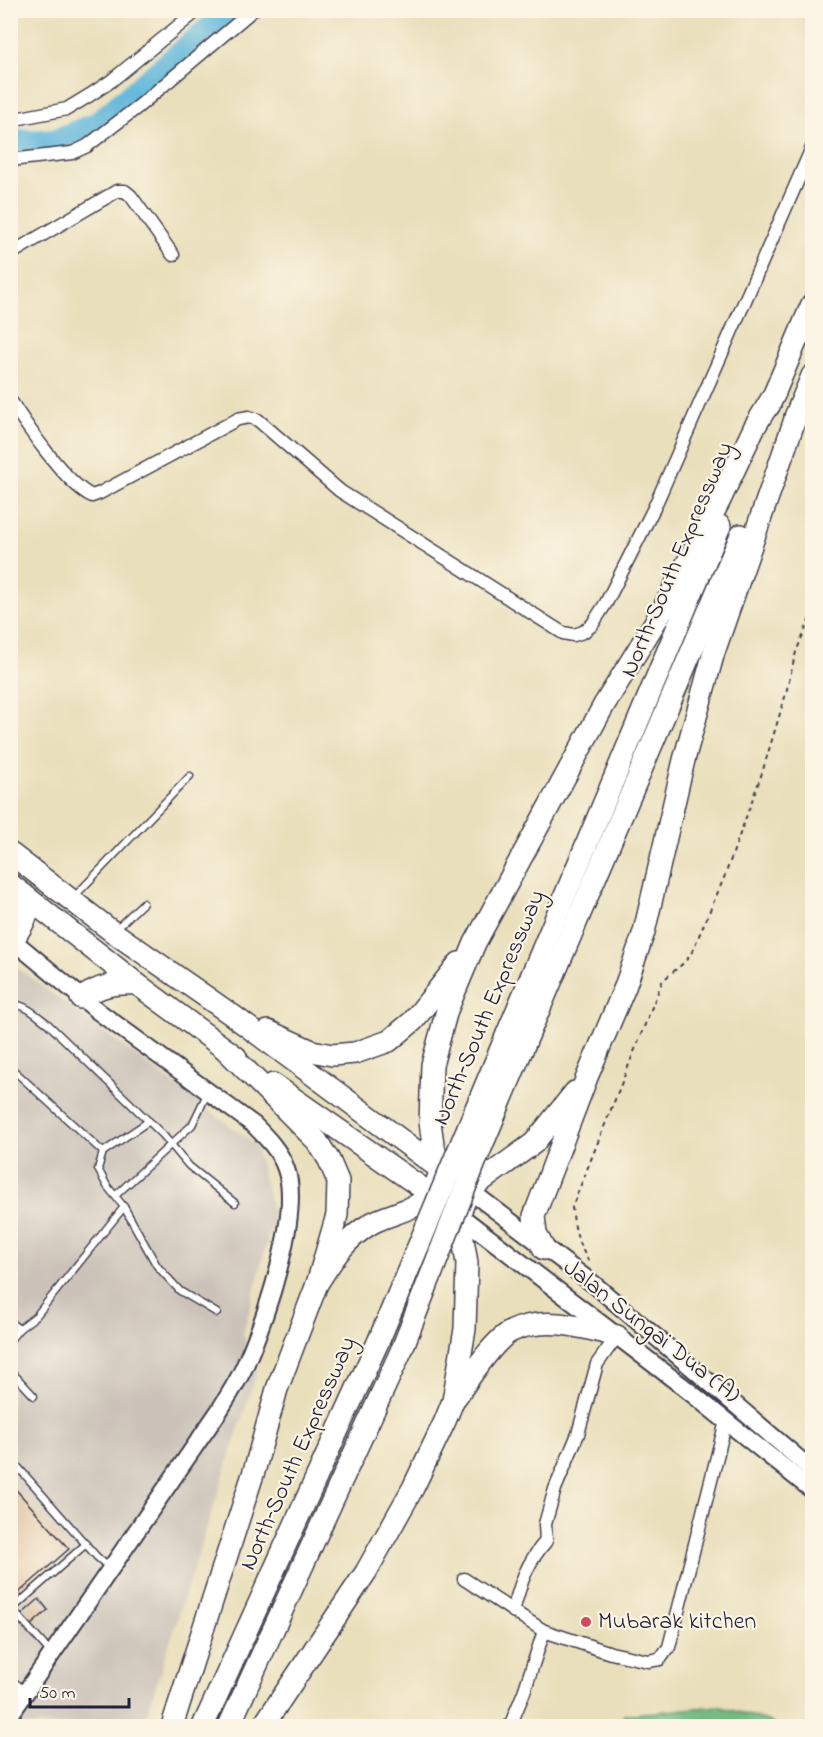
<svg xmlns="http://www.w3.org/2000/svg" width="823" height="1737" font-family="'Indie Flower',sans-serif">
<style>
.industrial{fill:#ccc2b9}
.forest{fill:#74bc83;stroke:#4b6f5f;stroke-width:1.5}
.lines{fill:none;stroke-linecap:round;stroke-linejoin:round}
.river{stroke:#5eb6db;stroke-width:24}
.building{fill:#d8b793}
.lane-casing{stroke:#403e4e;stroke-width:9}
.street-casing{stroke:#403e4e;stroke-width:15}
.secondary-casing{stroke:#403e4e;stroke-width:20}
.highway-casing{stroke:#403e4e;stroke-width:24}
.path{stroke:#403e4e;stroke-width:2;stroke-dasharray:4.5 4.5;stroke-linecap:butt}
.lane{stroke:#fff;stroke-width:6}
.street{stroke:#fff;stroke-width:12}
.secondary{stroke:#fff;stroke-width:16}
.highway{stroke:#fff;stroke-width:21}
.highway-bridge-casing{stroke:#403e4e;stroke-width:24;stroke-linecap:butt}
.highway-bridge{stroke:#fff;stroke-width:21}
.poi-dot{fill:#d1495b;stroke:#fcf5e5;stroke-width:2}
.labels{text-anchor:middle;dominant-baseline:central;stroke-width:4.5;stroke-linejoin:round;paint-order:stroke}
.street-label{font-size:24px;fill:#22223b;stroke:#fcf5e5}
.poi-label{font-size:24px;fill:#22223b;stroke:#fcf5e5;text-anchor:start}
</style>
<rect width="100%" height="100%" fill="#fcf5e5"/>
<filter id="ink" filterUnits="userSpaceOnUse"><feTurbulence type="fractalNoise" baseFrequency=".0167" numOctaves="2"/><feDisplacementMap in="SourceGraphic" scale="12" xChannelSelector="R" yChannelSelector="G"/><feConvolveMatrix kernelMatrix="1 2 1 2 8 2 1 2 1" color-interpolation-filters="sRGB"/></filter>
<filter id="wash" filterUnits="userSpaceOnUse"><feTurbulence type="fractalNoise" baseFrequency=".008" numOctaves="4" result="noise"/><feDisplacementMap in="SourceGraphic" scale="24" xChannelSelector="R" yChannelSelector="G"/><feGaussianBlur stdDeviation="1.35" result="paint"/><feColorMatrix in="noise" values="0 0 0 0 0 0 0 0 0 0 0 0 0 0 0 0 0 1.4 0 .05"/><feComposite in="paint" operator="in"/></filter>
<g filter="url(#wash)">
<rect width="100%" height="100%" fill="#e9dfbb"/>
<path class="industrial" d="M11,963L255,1144L274,1216L243,1334L257,1372L143,1726H11Z"/>
<path class="forest" d="M718,1706L774,1723V1726H618L624,1715Z"/>
<g class="lines">
<path class="river" d="M10,141H54L98,123L230,10"/>
</g>
<g id="blocks">
<g class="building">
<path d="M10,1483L69,1549L15,1596L10,1590Z"/>
<path d="M39,1599L48,1610L30,1626L21,1615Z"/>
</g>
</g>
</g>
<g filter="url(#ink)">
<use href="#blocks" fill-opacity="0" stroke="#403e4e" stroke-width="1.5"/>
<g class="lines">
<defs>
<g id="lane">
<path d="M74,897L190,776"/>
<path d="M116,929L143,903"/>
<path d="M10,1004C24,1003 36,1015 47,1023L163,1135L189,1166L235,1203"/>
<path d="M10,1067L103,1152L98,1169L107,1186L124,1207L157,1266L180,1291L217,1313"/>
<path d="M103,1152L149,1121"/>
<path d="M116,1195L192,1125L208,1092"/>
<path d="M10,1322L19,1329L36,1316L124,1207"/>
<path d="M10,1340L19,1329"/>
<path d="M10,1370L34,1396"/>
<path d="M10,1458L97,1557L111,1569"/>
<path d="M11,1608L50,1652"/>
<path d="M12,1609L86,1544"/>
<path d="M10,1679L26,1691"/>
</g>
<g id="street">
<path d="M10,120L67,109L90,95L111,81L198,10"/>
<path d="M10,160L72,153L87,146L139,106L253,10"/>
<path d="M10,254L117,191H125L131,196L173,255"/>
<path d="M10,400C26,425 66,484 92,496L100,493L238,419L249,417L258,420L340,491L563,633L574,635L583,632L592,625L606,603L654,508L812,148"/>
<path d="M464,1579L544,1631L611,1653L648,1661L660,1659L669,1647L726,1421"/>
<path d="M513,1611C521,1582 526,1564 546,1541L545,1524L555,1489L578,1434L597,1364L617,1336"/>
<path d="M510,1726L524,1692L544,1631"/>
</g>
<g id="secondary">
<path d="M10,938L99,1012L254,1125C267,1138 280,1151 286,1169C302,1214 265,1319 246,1363C239,1380 228,1396 219,1411L10,1715"/>
<path d="M469,1190L596,1286L812,1470"/>
<path d="M459,1215L681,1385L812,1490"/>
</g>
<g id="highway">
<path d="M769,406L812,304"/>
<path d="M795,417L812,376"/>
<path d="M10,853L113,932L232,1015L443,1171"/>
<path d="M10,884L137,984L236,1057"/>
<path d="M13,940C25,920 31,918 23,894"/>
<path d="M81,998C102,985 113,983 137,984"/>
<path d="M268,1031L312,1051L332,1055L355,1053L389,1041L413,1021L459,963"/>
<path d="M507,1034L720,526"/>
<path d="M525,1043L741,535"/>
<path d="M273,1084L442,1202"/>
<path d="M544,1249L536,1234L534,1216L587,1077L625,987L644,932L684,760L714,652L800,405"/>
<path d="M317,1284C332,1260 346,1238 372,1223C388,1214 419,1209 430,1195C435,1188 438,1178 441,1170L433,1144L430,1122L432,1065L447,1010L475,943L604,705L662,611L719,502L754,428L775,393"/>
<path d="M456,1397C468,1380 494,1339 512,1331C545,1315 584,1328 617,1336"/>
<path d="M172,1726L255,1468L277,1389L317,1284L337,1215L338,1181L329,1160L317,1141L226,1050"/>
<path d="M203,1726L379,1340"/>
<path d="M229,1726L402,1349"/>
<path d="M263,1726L366,1572L413,1488L445,1421L453,1401L465,1329L467,1263L459,1215L469,1190L534,1143L575,1092"/>
</g>
</defs>
<use href="#lane" class="lane-casing"/>
<use href="#street" class="street-casing"/>
<use href="#secondary" class="secondary-casing"/>
<use href="#highway" class="highway-casing"/>
<path class="path" d="M589,1262L579,1243L574,1223L572,1207L662,982C672,971 683,966 691,954L724,878L762,773L785,697L796,652L812,613"/>
<use href="#lane" class="lane"/>
<use href="#street" class="street"/>
<use href="#secondary" class="secondary"/>
<use href="#highway" class="highway"/>
<defs>
<g id="highway-bridge">
<path d="M379,1340L507,1034"/>
<path d="M402,1349L476,1160L525,1043"/>
</g>
</defs>
<use href="#highway-bridge" class="highway-bridge-casing"/>
<use href="#highway-bridge" class="highway-bridge"/>
</g>
</g>
<circle class="poi-dot" cx="586" cy="1622" r="6"/>
<g class="labels">
<g class="street-label">
<text transform="translate(678 560) rotate(-67)">North–South Expressway</text>
<text transform="translate(490 1008) rotate(-67)">North–South Expressway</text>
<text transform="translate(651 1332) rotate(38)">Jalan Sungai Dua (A)</text>
<text transform="translate(299 1454) rotate(-66)">North–South Expressway</text>
</g>
<g class="poi-label">
<text x="598" y="1622">Mubarak kitchen</text>
</g>
</g>
<rect width="823" height="1737" fill="none" stroke="#fcf5e5" stroke-width="36"/>
<path d="M30 1698v9h99v-9" fill="none" stroke="#22223b" stroke-width="3"/>
<text x="39" y="1698" font-size="18" fill="#22223b" stroke="#fcf5e5" stroke-width="4.5" paint-order="stroke">50 m</text>
</svg>
